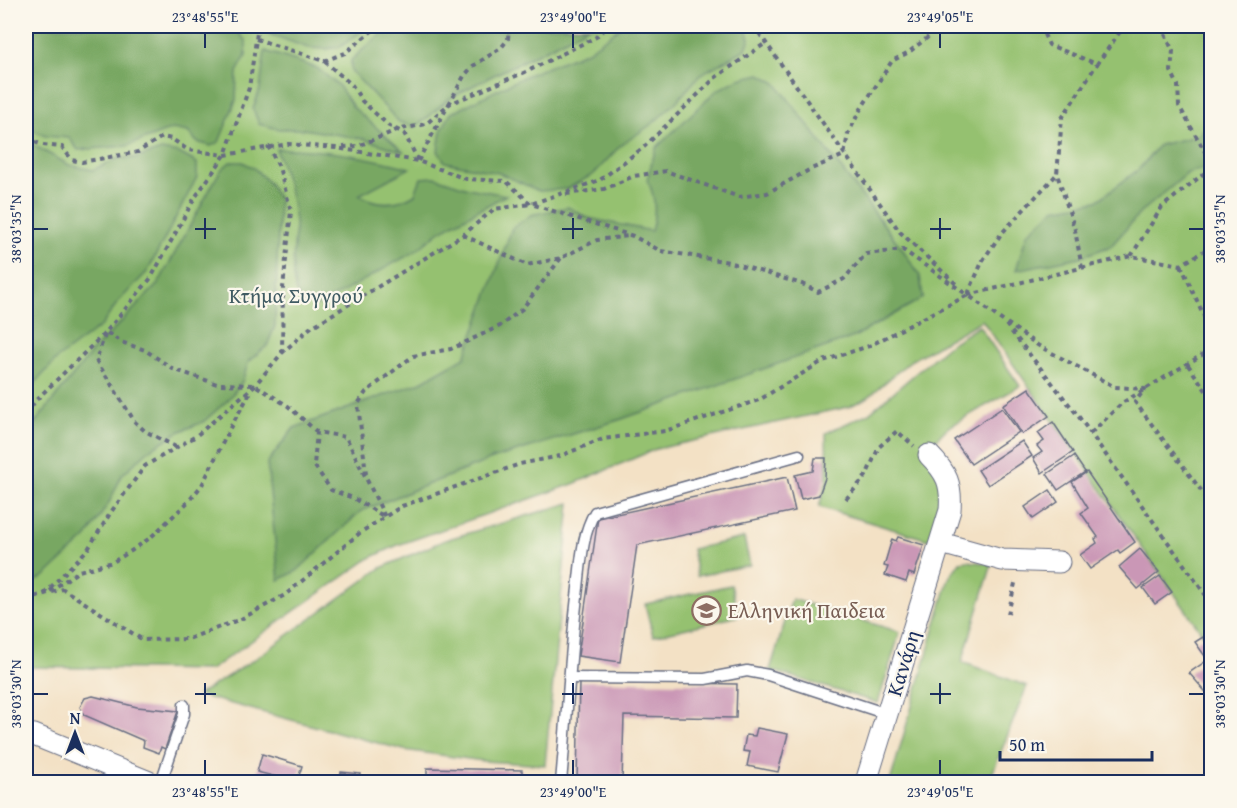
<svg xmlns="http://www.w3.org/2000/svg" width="1237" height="808" font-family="'Gentium Book Plus',serif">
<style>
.green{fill:#95c16f;stroke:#587866;stroke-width:1.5}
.forest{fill:#78a762;stroke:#4a6b60;stroke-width:1.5}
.building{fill:#ca97b6}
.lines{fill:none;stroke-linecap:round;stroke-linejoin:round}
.service-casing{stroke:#676d82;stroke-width:13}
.minor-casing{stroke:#676d82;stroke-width:23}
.path{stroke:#676d82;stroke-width:4;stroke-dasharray:4.5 4.5;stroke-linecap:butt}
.service{stroke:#fff;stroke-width:10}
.minor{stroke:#fff;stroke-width:21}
.ticks{fill:none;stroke:#1b2f5e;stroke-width:2}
.labels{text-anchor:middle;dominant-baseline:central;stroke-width:4.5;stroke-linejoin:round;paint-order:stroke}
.park-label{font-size:21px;fill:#405b63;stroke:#fbf7ec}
.education-label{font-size:21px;fill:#785e54;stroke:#fbf7ec;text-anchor:start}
.street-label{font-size:21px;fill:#1b2f5e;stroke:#fbf7ec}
.neatline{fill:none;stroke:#1b2f5e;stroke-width:2}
.ticks-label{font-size:15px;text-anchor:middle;fill:#1b2f5e}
</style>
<rect width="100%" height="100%" fill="#fbf7ec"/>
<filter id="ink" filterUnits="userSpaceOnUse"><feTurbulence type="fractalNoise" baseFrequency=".0167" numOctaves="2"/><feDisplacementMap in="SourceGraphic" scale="12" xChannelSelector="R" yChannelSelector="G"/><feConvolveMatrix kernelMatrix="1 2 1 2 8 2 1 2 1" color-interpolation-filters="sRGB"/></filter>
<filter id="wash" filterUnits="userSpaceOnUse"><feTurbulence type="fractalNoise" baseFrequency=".008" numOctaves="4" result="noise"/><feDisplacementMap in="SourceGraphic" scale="24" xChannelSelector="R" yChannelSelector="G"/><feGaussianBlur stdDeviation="1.35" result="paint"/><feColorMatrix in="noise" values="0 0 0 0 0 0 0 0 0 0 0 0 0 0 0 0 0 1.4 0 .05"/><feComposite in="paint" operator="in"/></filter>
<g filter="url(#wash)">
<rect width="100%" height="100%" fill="#f3e1c5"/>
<g class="green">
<path d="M26,26H1211V646L982,320L910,361L867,398L848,407L656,449L573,484L398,545L370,558L210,670L26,667Z"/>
<path d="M979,326L1020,386L947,428L930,446L954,480L932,541L819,507L827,480L826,433L869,413L950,344Z"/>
<path d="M570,503L545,765L483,761L404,750L198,695L255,659L381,568L445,540Z"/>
<path d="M744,538L750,565L697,576L692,549Z"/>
<path d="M967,561L992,564L962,662L1027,686L989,782H890L949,578L960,562Z"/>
<path d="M731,585L739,616L653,636L645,604Z"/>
<path d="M792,599L900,632L878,703L770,670Z"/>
</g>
<g class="forest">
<path d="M35,26H232L246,41V56L237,72L236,100L219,142L211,146L197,142L188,132L172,129L127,146L78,150L69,138L45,136L26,127V52Z"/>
<path d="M268,26H369L340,47L326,49L308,48L269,34Z"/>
<path d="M390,26H589C546,52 498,71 454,96C439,104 430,119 414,127L399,122L351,71V60Z"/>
<path d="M622,26H744L750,38L746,49L701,74L676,102L652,124L620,146L594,174L567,189L539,191L499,173L445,162L438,151L441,131L451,113L525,76L588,51Z"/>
<path d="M265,51L317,68L339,86L353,107L404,152L364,139L303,129H278L259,124L253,109L260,89Z"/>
<path d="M760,74L776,83L903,250L920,276L923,298L854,337L622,419L492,459L361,511L297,571L279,580L267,463L294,428L421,382L465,357L512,228L531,215L568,207L588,218L651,231C656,214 656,196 647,180L656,148L717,90L739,79Z"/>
<path d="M1211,123V167L1188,173L1140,213L1111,246L1080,257L1016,270L1027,234L1054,209L1097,201L1139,169L1159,145L1197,136Z"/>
<path d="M26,141L69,165L93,170L119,158H137L161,150L179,153L197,163V177L147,272L118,302L102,325L57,359L26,393Z"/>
<path d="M276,149C320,148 368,157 410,168L359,195C379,206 397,205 415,194L421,178L435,177L468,188L506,195L440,231L416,251L318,306L300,300C287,278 296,247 295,222C293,196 284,174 276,149Z"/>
<path d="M230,162H243L254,168L268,182L279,200L275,326L267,346L249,361L242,382L228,400L203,422L176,433L149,450L122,475L110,501L87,537L45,576L26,586V434L91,353L158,284L220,171Z"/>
</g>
<g id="blocks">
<g class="building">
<path d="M1029,388L1049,416L1022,434L1003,405Z"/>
<path d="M1002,408L1019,432L971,464L954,440Z"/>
<path d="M1053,422L1073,452L1042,473L1033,458L1042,452L1037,446L1044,441L1038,433Z"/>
<path d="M1022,441L1032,456L988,485L978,470Z"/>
<path d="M1074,456L1085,472L1058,490L1047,474Z"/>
<path d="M815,458H826L825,478L819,495L801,499L795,475L813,471Z"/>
<path d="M1087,472L1135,542L1120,553L1118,550L1090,569L1080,555L1097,543L1095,539L1098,537L1081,513L1088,508L1072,482Z"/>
<path d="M787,477L795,511L637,545L620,662L578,656L598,518Z"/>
<path d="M1050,490L1058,502L1033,519L1025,507Z"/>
<path d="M898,537L924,545L914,575L909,573L906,582L885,575L888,567L884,566L892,539L896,541Z"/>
<path d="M1140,549L1159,572L1138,589L1119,567Z"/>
<path d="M1160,576L1172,592L1155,604L1143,588Z"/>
<path d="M1203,637L1212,649L1205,656L1195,642Z"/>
<path d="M1212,657V699L1189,673Z"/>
<path d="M579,681L737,684L736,718L624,716L622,782H577Z"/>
<path d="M93,696L137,707L178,711L165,749L161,747L159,753L143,747L144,741L84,715L80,707L85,698Z"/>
<path d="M757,728L788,734L778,772L747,766L750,752L743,751L746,735L755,736Z"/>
<path d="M262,754L302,766L297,782L257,772Z"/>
<path d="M427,768L522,770V782H427Z"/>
<path d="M341,772L360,774L359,782H340Z"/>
</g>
</g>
</g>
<g filter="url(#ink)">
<use href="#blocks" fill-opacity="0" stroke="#676d82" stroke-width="1.5"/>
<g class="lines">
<defs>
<g id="service">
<path d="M569,678L705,679L747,671L768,675L887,714"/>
<path d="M161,782L184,714V705"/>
<path d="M561,782C567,718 570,653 578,588C581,563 582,534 595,512L799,455"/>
</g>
<g id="minor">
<path d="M941,543L1002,560L1059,562"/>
<path d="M26,734L34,735L149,782"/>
<path d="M866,782L950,510C952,484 947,473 929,455"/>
</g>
</defs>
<use href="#service" class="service-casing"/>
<use href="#minor" class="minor-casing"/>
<g class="path">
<path d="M754,26L900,232L956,284"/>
<path d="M1040,26L1049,45L1097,64L1124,26"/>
<path d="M1161,26L1173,51L1171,71L1178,85L1179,106L1212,164"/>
<path d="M256,39L324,61L352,85L362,101L389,126L404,133L418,160"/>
<path d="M324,61L345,53L378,26"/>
<path d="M26,139L43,145L62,147L72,160L82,162L138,152L162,137L172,139L188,150L225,155L288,144L336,148L418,161L466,179L506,181L531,204L633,236L661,251L729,262L802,284L818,292L844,279L866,254L903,250L969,296"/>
<path d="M268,146L279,167L291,211L283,288L282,352"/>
<path d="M343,147L358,146L397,130L426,124L449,104L464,76L473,66L501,48L508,39L509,26"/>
<path d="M418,161L449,104L528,71L596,37L607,26"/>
<path d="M566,194L604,189L634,176L666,171L739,197L767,193L809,170L844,155L848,134L859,112L892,61L909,52L932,34L933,26"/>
<path d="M463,235L527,265L561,258L597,240L629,236"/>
<path d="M1131,256L1162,207L1212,167"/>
<path d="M1181,265L1212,334"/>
<path d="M1082,268L1075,230L1057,174L1062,118L1097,64"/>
<path d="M968,294L983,260L1001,234L1057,174"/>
<path d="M968,295L1131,256L1181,265L1212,246"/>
<path d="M1007,323L1039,346L1115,387L1145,389L1135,402L1212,505"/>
<path d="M1188,365L1212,399"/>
<path d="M26,414L36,400L106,332L151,278L194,199L225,155L249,88L258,26"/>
<path d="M1091,433L1122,403L1212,349"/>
<path d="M176,447L145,431L135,422L96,360L106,332L121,342L145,350L173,369L217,384L255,385L288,406L317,432L346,437L385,517L353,498L331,490L314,465L317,432"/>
<path d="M366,474L358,404L366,392L413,356L451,349L500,326L522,309L561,258"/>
<path d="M846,499L866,476L879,447L897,431L914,446"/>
<path d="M50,591L79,571L113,562L131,551L150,538L188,502L202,485L231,426L252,390"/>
<path d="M44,594L88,549L111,512L145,466L196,436L255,385L282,353L310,328L463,235L494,209L531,204L600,180L644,147L716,77L766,43"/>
<path d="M26,599L63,589L143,640L188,639L241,619L285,595L361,532L402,506L520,464L560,456L603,439L665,431L759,400L823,361L869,346L968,295L1004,322L1079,417L1212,604"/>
<path d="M1008,614L1016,579"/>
</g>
<use href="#service" class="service"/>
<use href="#minor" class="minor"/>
</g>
</g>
<path class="ticks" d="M205,33V48M573,33V48M940,33V48M205,218V239M573,218V239M940,218V239M33,229H48M195,229H216M562,229H583M930,229H951M1189,229H1204M205,683V704M573,683V704M940,683V704M33,694H48M195,694H216M562,694H583M930,694H951M1189,694H1204M205,760V775M573,760V775M940,760V775"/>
<defs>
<symbol id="school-ring" viewBox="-11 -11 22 22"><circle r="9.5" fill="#fbf7ec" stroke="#8d6e63" stroke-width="1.5"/><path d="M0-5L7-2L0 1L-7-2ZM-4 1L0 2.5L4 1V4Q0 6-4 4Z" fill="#8d6e63"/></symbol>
</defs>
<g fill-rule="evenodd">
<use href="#school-ring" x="690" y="594" width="33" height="33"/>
</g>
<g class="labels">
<g class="park-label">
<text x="296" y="295">Κτήμα Συγγρού</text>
</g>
<g class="education-label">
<text x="728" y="610">Ελληνική Παιδεια</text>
</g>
<g class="street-label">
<text transform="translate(903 663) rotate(-73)">Κανάρη</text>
</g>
</g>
<rect width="1237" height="808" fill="none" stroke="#fbf7ec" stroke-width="66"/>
<g transform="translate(75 733)" stroke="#fbf7ec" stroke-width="4.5" paint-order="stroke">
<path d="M0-4.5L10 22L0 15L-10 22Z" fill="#1b2f5e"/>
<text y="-9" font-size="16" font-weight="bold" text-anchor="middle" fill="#1b2f5e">N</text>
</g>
<path d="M1000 751v9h152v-9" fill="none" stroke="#1b2f5e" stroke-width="3"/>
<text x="1009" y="751" font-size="18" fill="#1b2f5e" stroke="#fbf7ec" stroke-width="4.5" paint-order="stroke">50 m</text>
<rect x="33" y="33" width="1171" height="742" class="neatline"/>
<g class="ticks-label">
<text x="205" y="22">23°48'55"E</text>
<text x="573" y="22">23°49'00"E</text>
<text x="940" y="22">23°49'05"E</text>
<text transform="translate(16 229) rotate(-90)" y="5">38°03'35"N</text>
<text transform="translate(1220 229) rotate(-90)" y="5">38°03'35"N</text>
<text transform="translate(16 694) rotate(-90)" y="5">38°03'30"N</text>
<text transform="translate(1220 694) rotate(-90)" y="5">38°03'30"N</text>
<text x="205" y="797">23°48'55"E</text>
<text x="573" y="797">23°49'00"E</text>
<text x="940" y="797">23°49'05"E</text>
</g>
</svg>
